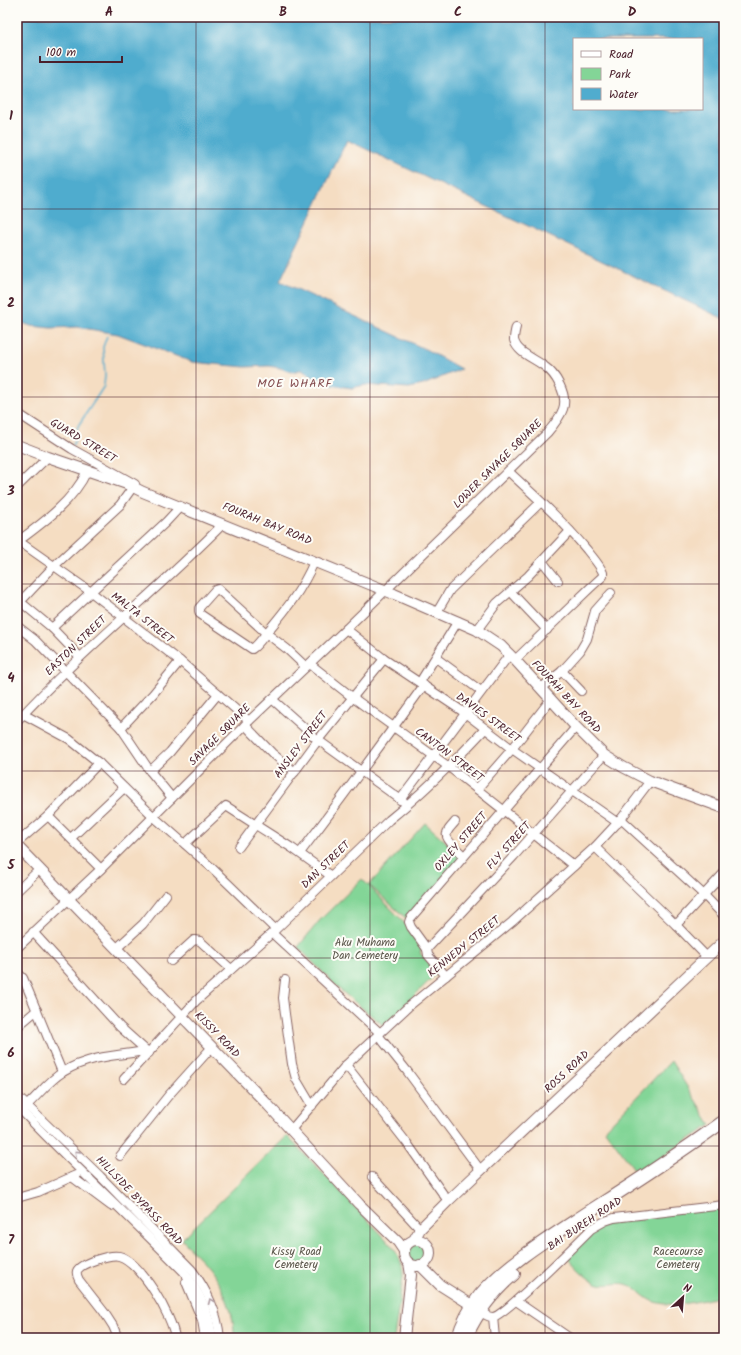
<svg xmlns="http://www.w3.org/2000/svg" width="741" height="1355" font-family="Kalam,sans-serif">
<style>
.green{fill:#83d597;stroke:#667a61}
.water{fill:#50acce;stroke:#4d667c;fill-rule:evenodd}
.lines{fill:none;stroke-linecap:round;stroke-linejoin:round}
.stream{stroke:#50acce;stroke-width:1.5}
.minor-casing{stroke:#866260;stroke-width:10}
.major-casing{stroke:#866260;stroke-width:12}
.highway-casing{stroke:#866260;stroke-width:14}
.minor{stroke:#fff;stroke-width:8}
.major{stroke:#fff;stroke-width:10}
.highway{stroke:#fff;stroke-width:12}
.oneway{stroke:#ae9aa0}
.grid{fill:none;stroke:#4a1f2b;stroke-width:1;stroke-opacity:0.55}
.labels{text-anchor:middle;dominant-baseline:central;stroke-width:4;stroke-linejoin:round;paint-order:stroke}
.street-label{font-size:11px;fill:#4a1f2b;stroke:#fdfcf7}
.park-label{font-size:11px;fill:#5b564b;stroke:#fdfcf7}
.neighbourhood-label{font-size:12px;letter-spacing:1px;fill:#834b4e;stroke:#fdfcf7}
.neatline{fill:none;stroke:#4a1f2b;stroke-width:1.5}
.grid-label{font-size:13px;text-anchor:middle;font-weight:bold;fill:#4a1f2b}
</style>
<rect width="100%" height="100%" fill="#fdfcf7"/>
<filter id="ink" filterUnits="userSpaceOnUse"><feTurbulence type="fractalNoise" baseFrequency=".025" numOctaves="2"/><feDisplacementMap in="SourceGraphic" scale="8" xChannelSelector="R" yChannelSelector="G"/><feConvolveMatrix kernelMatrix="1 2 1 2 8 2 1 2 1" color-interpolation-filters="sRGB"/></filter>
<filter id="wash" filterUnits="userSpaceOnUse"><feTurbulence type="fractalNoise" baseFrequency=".012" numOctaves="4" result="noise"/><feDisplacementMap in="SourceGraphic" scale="16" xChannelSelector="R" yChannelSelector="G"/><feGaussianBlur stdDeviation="0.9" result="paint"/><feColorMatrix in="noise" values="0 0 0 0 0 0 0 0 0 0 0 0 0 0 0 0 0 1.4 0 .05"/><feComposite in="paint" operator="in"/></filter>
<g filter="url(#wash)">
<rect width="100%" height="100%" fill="#f5ddc2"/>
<g class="green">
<path d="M425,823L464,858L408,920L369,885Z"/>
<path d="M362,879L400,918L422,945L420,953L438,972L384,1026L339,989L298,947L320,920Z"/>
<path d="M671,1061L711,1125L637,1173L605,1130Z"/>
<path d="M287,1136L383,1236C394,1248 404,1260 403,1277L394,1338H234C235,1313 224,1289 209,1269C201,1258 190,1250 182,1239Z"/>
<path d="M724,1205V1296C703,1300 672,1309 652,1301C642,1297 637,1287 626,1284C617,1282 608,1286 599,1284C589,1282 573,1264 567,1256L584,1237L605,1224L623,1220Z"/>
<circle cx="417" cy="1253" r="10"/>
</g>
<path class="water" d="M17,17H724V319L347,140L280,281L427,350L461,369L423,385L409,388L364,385L352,388L324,384L302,370H299L292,372L280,368L269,366L245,367L192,362L118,334L77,327L51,328L31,326L17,321ZM574,39H702V109H574Z"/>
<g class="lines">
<path class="stream" d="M73,445L78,426L104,386L105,375L103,347L107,336"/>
</g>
</g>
<g filter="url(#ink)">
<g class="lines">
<defs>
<g id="minor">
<path d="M17,413L72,449L135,484L120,505L53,567L20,602"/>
<path d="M508,471C535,496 563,521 587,550C593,558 600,565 603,573V576L590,588L515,660"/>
<path d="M17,487L48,457"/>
<path d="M17,540L91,592L180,661L249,721"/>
<path d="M17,542C43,523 74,500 87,471"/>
<path d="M542,561L558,581"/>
<path d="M511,592L547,630"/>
<path d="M17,599L52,628L80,657"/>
<path d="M437,612L450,590L541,502"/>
<path d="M17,626L35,640L121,728L150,771L172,798"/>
<path d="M52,628L166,522L180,507"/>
<path d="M346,629L384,659L465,713L512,749L618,823"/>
<path d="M477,630L497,603L528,576L570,531"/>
<path d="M436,658L481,691"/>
<path d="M310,664L352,697L449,767L574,866"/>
<path d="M306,667L287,649L266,633L220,591L218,589L215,590L199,608V611L200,614L252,649C258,645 263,637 268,631C288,607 301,591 314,562"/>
<path d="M562,671L581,691"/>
<path d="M420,682L458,621"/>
<path d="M541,688L562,671L580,651L587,639L595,611L611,593"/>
<path d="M272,699L318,740L404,802"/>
<path d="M23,714L69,739L99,763L154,817L212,868L275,929"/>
<path d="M17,721C81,651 156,592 223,524"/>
<path d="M245,725L272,753L295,772"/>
<path d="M121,728L153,694L180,661"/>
<path d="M150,771L170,752L218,694"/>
<path d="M477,789L512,749L551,699"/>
<path d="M400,800L510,654"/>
<path d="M48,816L101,869"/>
<path d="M621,819L704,895L724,916"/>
<path d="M455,822C453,825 448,829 447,833C444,839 460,852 464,856"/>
<path d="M71,838L124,788"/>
<path d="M17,843L48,816L99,763"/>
<path d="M185,844L226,806L292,848L331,876"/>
<path d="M239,847L318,740L384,659"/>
<path d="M595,847L676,925L706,956"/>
<path d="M300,853C342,798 383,742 424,685"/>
<path d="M17,891L40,869"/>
<path d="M676,925L724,873"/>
<path d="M33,932L120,1027L149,1053"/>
<path d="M272,933L380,1033"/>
<path d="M17,948L101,869L249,721L346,629L547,433C553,426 560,418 563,409C568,395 556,374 544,366C534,358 517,353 514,340C514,336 515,331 516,327"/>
<path d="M117,948L143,924L166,895"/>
<path d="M427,949L514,856L604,755"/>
<path d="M171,961L194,940L200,941L231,969"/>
<path d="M17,972L23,978L29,992L62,1072"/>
<path d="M446,976L428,955L427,949L411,927L409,922L410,919L576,727"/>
<path d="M285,980L283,998L285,1014L292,1064L296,1079L312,1106"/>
<path d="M17,1027L37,1010"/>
<path d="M378,1035L407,1071L481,1171"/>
<path d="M346,1065L407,1143L448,1201"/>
<path d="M124,1079L196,1001L272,933L389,820C424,792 455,761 485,729"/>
<path d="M17,1096L100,1176L192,1270C208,1292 217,1311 220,1338"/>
<path d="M17,1106C71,1163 129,1216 184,1272C198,1290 210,1314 212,1338"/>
<path d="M24,1108C37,1097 48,1081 63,1072C88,1056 119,1055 147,1051"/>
<path d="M291,1130L346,1065L380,1033L408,1007L512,922L595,847L621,819L650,781"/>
<path d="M120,1156L168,1096L212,1047"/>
<path d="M72,1177L111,1206"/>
<path d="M372,1177L420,1229"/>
<path d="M17,1198L38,1192L76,1175"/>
<path d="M186,1282L202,1320L205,1338"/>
<path d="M516,1301L570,1338"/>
<path d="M480,1310C484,1314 487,1317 493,1317C504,1316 578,1242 591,1229L605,1221L614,1218L724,1205"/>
<path d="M493,1317L495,1338"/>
<path d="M118,1338L113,1326L104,1312L79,1280C78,1278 76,1274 77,1271C80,1263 111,1254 119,1256C140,1261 173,1317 175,1338"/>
</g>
<g id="major">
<path d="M17,445L48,457L127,484H132"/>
<path d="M127,484L143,492L394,594L477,630L501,646L515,660L576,727L604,755L623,767L650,781L724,808"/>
<path d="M17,846L268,1105L359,1204L398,1242L404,1251"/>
<circle cx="417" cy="1253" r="13"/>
<path d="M414,1240L420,1229L448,1201L724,941"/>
<path d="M420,1265L440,1285L478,1309"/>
<path d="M404,1338L411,1275L409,1263"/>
</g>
<g id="highway">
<path d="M467,1335C478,1311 494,1291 514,1274"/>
<path d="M458,1338C462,1323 470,1308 480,1295C508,1262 557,1233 593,1209C637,1181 681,1152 724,1121"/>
</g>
</defs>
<use href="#minor" class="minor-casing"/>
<use href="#major" class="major-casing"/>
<use href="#highway" class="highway-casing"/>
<use href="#minor" class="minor"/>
<use href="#major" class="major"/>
<use href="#highway" class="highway"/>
</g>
<defs><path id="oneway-chevron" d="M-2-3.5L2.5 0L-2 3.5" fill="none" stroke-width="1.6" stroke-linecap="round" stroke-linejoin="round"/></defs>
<g class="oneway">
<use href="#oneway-chevron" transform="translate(77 1153) rotate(-136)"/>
<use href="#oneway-chevron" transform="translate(211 1301) rotate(-113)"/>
</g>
</g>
<path class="grid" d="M196,17V1338M370,17V1338M545,17V1338M17,209H724M17,397H724M17,584H724M17,771H724M17,958H724M17,1146H724"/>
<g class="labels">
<g class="street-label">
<text transform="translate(83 441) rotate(31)">GUARD STREET</text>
<text transform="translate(498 464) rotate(-45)">LOWER SAVAGE SQUARE</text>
<text transform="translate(267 524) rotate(22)">FOURAH BAY ROAD</text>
<text transform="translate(142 618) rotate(38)">MALTA STREET</text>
<text transform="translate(76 646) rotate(-44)">EASTON STREET</text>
<text transform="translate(566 697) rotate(47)">FOURAH BAY ROAD</text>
<text transform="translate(488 718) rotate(36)">DAVIES STREET</text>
<text transform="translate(220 735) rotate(-45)">SAVAGE SQUARE</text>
<text transform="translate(301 745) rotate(-53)">ANSLEY STREET</text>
<text transform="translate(449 755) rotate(37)">CANTON STREET</text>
<text transform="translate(461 842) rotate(-49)">OXLEY STREET</text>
<text transform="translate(509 846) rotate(-48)">FLY STREET</text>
<text transform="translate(326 865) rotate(-44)">DAN STREET</text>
<text transform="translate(464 947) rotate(-39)">KENNEDY STREET</text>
<text transform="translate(217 1035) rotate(46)">KISSY ROAD</text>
<text transform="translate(567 1072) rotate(-43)">ROSS ROAD</text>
<text transform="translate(139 1201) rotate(46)">HILLSIDE BYPASS ROAD</text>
<text transform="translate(585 1224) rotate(-34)">BAI BUREH ROAD</text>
</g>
<g class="park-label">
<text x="365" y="943">Aku Muhama<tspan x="365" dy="13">Dan Cemetery</tspan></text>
<text x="296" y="1252">Kissy Road<tspan x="296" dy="13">Cemetery</tspan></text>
<text x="678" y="1252">Racecourse<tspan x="678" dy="13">Cemetery</tspan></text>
</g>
<g class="neighbourhood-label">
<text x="295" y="383">MOE WHARF</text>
</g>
</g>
<rect width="741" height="1355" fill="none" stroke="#fdfcf7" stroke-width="44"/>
<rect x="573" y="38" width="130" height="72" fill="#fdfcf7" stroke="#b5a4a5"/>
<rect x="581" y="51" width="20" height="6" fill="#ffffff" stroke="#b5a4a5"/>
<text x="609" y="58" font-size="12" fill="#4a1f2b">Road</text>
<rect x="581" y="68" width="20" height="12" fill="#83d597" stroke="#b5a4a5"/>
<text x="609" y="78" font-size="12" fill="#4a1f2b">Park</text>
<rect x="581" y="88" width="20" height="12" fill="#50acce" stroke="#b5a4a5"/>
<text x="609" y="98" font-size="12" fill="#4a1f2b">Water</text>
<g transform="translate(683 1297) rotate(26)" stroke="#fdfcf7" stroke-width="3" paint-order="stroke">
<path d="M0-3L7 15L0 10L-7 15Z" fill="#4a1f2b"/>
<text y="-6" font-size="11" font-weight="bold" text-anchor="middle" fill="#4a1f2b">N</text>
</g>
<path d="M40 56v6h82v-6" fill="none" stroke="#4a1f2b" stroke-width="2"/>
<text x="46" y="56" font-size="12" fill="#4a1f2b" stroke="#fdfcf7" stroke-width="3" paint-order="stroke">100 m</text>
<rect x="22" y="22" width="697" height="1311" class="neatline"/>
<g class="grid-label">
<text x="109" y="16">A</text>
<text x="283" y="16">B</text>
<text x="458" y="16">C</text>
<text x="632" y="16">D</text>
<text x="11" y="120">1</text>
<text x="11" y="307">2</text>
<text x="11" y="495">3</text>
<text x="11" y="682">4</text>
<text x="11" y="869">5</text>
<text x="11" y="1057">6</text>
<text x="11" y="1244">7</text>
</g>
</svg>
